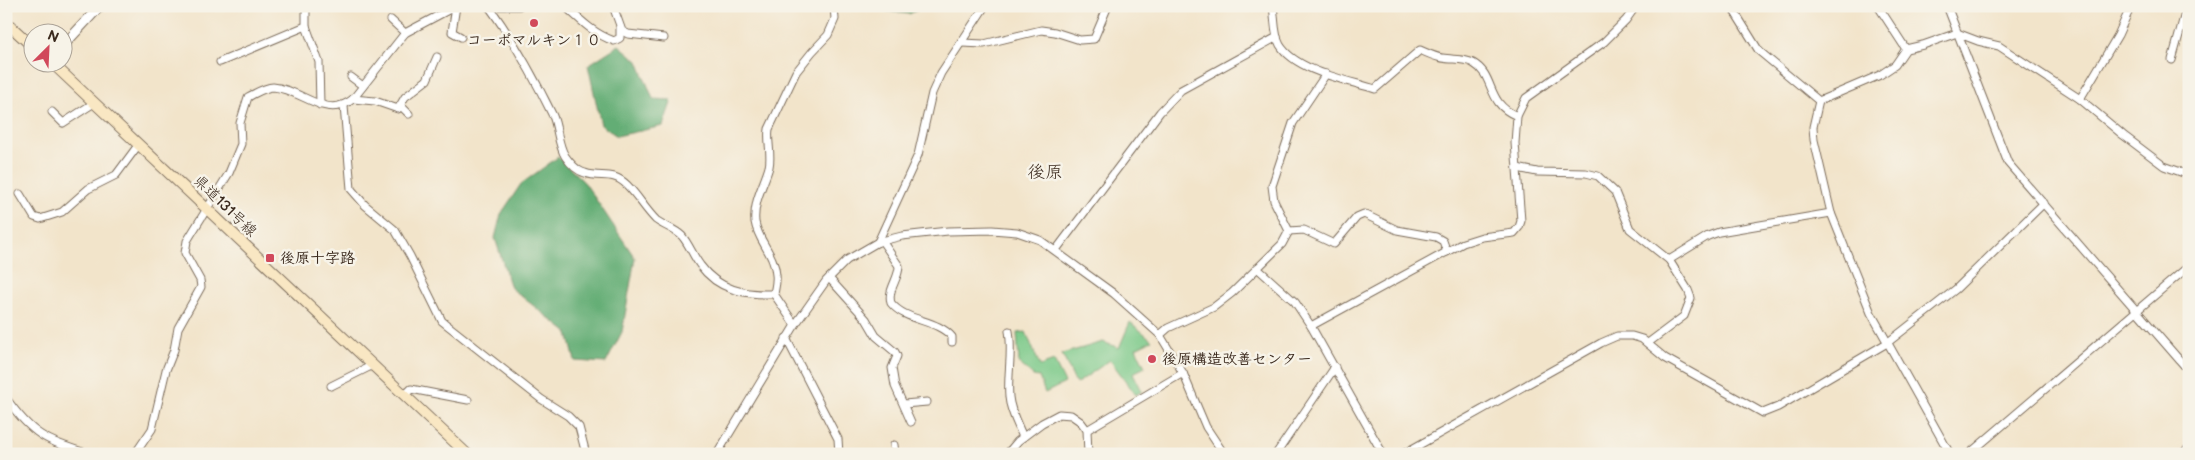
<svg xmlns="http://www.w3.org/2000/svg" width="2195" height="460" font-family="'Balsamiq Sans','Klee One',sans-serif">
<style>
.green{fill:#7bc989;stroke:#5b7a54}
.forest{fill:#64ad75;stroke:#506c4a}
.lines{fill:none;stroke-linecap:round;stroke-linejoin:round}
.minor-casing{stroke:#7b6b5a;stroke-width:9}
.tertiary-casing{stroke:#7b6b5a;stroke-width:11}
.secondary-casing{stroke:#7b6b5a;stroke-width:12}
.minor{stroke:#fff;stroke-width:7}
.tertiary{stroke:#fff;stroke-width:9}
.secondary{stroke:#f9e7c3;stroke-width:10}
.poi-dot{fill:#d1495b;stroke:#f7f3e8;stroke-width:2}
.labels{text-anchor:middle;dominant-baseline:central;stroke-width:5;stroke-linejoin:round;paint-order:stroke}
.poi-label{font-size:15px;font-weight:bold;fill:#3b2a1e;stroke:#f7f3e8;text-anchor:start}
.street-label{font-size:15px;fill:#3b2a1e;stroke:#f7f3e8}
.quarter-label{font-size:18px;fill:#3b2a1e;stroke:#f7f3e8}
</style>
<rect width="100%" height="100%" fill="#f7f3e8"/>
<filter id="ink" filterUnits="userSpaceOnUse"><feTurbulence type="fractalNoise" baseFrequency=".02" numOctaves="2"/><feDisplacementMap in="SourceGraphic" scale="10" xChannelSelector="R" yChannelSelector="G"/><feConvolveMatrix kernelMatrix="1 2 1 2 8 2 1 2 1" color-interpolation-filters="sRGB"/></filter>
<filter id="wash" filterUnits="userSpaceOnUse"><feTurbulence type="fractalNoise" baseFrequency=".0096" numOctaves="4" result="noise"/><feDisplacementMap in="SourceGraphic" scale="20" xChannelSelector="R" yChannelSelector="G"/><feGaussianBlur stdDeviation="1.12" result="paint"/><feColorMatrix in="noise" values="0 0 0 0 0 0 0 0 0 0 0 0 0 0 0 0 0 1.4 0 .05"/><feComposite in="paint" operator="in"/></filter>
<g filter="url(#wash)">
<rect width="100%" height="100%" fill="#f2e4ca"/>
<g class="green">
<path d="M1130,322L1152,340L1136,348L1145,367L1133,373L1142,391L1136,395L1110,360L1076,384L1062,354L1103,342L1119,348Z"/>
<path d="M1026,332L1040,366L1054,361L1065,383L1045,393L1039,377L1033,376L1019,363L1017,333Z"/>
</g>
<g class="forest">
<path d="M887,6H925L909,14L887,11Z"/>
<path d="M619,45L638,61L653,99L672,100L663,126L617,136L601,125L588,65Z"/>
<path d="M558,157L585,183L635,258L622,332L606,363L575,361L568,333L511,288L495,238L501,214L521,184Z"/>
</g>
</g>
<g filter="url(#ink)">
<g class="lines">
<defs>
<g id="minor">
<path d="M306,6V26L319,62L320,105"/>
<path d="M456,6L452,32L461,37"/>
<path d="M487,6H519"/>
<path d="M565,6C580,20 594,34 614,41L620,38V27"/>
<path d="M613,6L622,31L628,34L664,38"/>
<path d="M1273,6C1275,18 1274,35 1280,45C1296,71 1347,80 1375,89L1420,50C1427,53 1435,57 1442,58C1452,60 1464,58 1473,63C1496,76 1485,103 1517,116"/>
<path d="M1731,6L1759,51L1819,101"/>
<path d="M1878,6L1906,49"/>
<path d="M1947,6L2008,163L2189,371"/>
<path d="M490,8C514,41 535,79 553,116C558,128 558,145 565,156C569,162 577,171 585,173C601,179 612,170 627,185C638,196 645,209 656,220C664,226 675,229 682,236C689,244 693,256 700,265C718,290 745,295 774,294"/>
<path d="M391,20L405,33"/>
<path d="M962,43L984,44L1041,30L1055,32L1080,40L1094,39L1108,6"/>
<path d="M2172,60L2187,6"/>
<path d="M220,62L306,26"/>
<path d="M351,77L363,86"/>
<path d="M353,99L375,101L398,109L405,97L427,80L437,57"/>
<path d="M2080,99L2118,35L2131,6"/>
<path d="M1819,101L1880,75L1895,65L1906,49L1923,45L1957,33L1978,41L1999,46L2080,99L2123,135L2164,166L2189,175"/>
<path d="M1819,101L1813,127L1814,140L1831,213L1871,313L1950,454"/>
<path d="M344,106L351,189L365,205L395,230L410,256L442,321L541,399L568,416L579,427L586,454"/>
<path d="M401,106L409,114"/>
<path d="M52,112L63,123L94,103"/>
<path d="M1517,168L1537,172L1586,173L1598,176L1615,192L1630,229L1669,260L1688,290L1691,298L1684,316L1648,343"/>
<path d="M20,194L34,217L40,219L62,212L88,189L116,175L139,144"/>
<path d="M1289,231L1304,230L1334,244L1357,217L1364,214L1397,230L1436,237L1443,241L1447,252"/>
<path d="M1289,231L1274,201L1272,186L1293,123L1326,74"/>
<path d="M882,241L899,266C899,279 887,290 891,303C906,322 937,319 952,337V342"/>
<path d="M878,242L918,155L932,93L941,73L985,6"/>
<path d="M1056,250L1160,112L1181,90L1277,37"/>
<path d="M1669,260L1708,236L1719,232L1831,213"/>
<path d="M1257,268L1295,302L1311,326L1383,454"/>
<path d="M829,278L866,319L876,336L895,352L897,356L892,368L895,386L911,422"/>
<path d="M795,325L774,294C775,288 777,281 776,275C775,255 758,241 755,222C753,201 764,185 769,167C772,155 767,141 769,129L796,72L812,52L828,35L835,19L834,6"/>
<path d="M1311,326L1463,243L1482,237L1514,233L1519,227L1521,221L1515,143L1517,116L1526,98L1604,42L1626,20L1636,6"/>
<path d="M1009,331C1013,353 1007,375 1009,397C1010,411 1018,425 1023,437"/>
<path d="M1160,335L1168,328L1214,307L1232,293L1282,244L1289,231"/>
<path d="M786,338L838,439L839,454"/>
<path d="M331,386L373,365"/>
<path d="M405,395L411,389L468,400"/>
<path d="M6,398C32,435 46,441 89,454"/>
<path d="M904,404L927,402"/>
<path d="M1087,430L1183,373"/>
<path d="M894,445L895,454"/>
<path d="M135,454L152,429L166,370L174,350L178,328L201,287L200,280L185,253L187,241L229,173L241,144L240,123L248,97C256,93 265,87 273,87C302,89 326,121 353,99L405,33L456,6"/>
<path d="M717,454L795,325L826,281L847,260L878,242L902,236L948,231L992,230L1017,232L1040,240L1113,293L1160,335L1183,373L1206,427L1224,454"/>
<path d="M1007,454L1018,441L1042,423L1059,414L1071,415L1081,422L1087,430L1088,454"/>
<path d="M1276,454L1335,367"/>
<path d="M1403,454L1601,343L1617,336H1632L1642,339L1665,358L1763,413L1778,407L1887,343L1956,289L2044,203"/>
<path d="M1969,454L2189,266"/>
<path d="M2182,454L2189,448"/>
</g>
<path id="tertiary" d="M62,47L100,6"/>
<g id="secondary">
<path d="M6,22L32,46"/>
<path d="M51,62L467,454"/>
</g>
</defs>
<use href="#minor" class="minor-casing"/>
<use href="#tertiary" class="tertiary-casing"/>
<use href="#secondary" class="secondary-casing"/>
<use href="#minor" class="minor"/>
<use href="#tertiary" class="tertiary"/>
<use href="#secondary" class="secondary"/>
</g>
</g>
<g class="poi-dot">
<circle cx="534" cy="23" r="5"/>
<rect x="265" y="253" width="10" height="10" rx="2.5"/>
<circle cx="1152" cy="359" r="5"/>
</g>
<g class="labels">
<g class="poi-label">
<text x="534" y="40" text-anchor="middle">コーポマルキン１０</text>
<text x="280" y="258">後原十字路</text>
<text x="1162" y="359">後原構造改善センター</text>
</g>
<g class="street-label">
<text transform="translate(225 206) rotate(44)">県道131号線</text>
</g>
<g class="quarter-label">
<text x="1045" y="172">後原</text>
</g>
</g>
<rect width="2195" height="460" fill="none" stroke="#f7f3e8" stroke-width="25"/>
<g transform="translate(48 48) rotate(24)"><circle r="24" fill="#f7f3e8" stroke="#aca397"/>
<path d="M0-4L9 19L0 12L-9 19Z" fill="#d1495b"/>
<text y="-8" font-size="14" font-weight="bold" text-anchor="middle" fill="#3b2a1e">N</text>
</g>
</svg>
